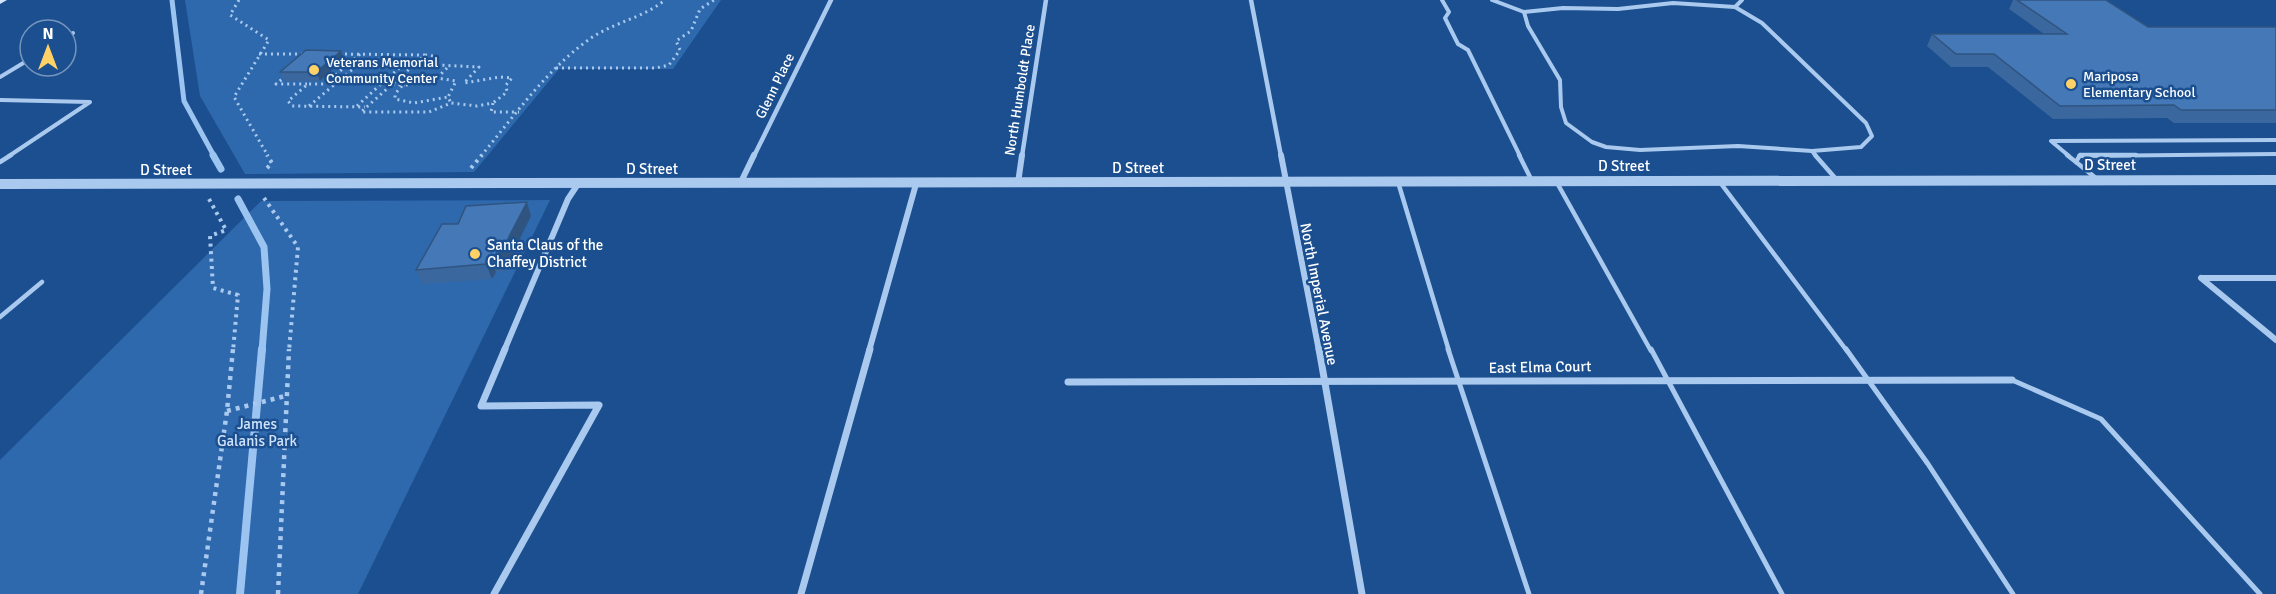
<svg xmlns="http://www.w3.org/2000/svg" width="2276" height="594" font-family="Signika,sans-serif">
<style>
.green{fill:#2e69ad}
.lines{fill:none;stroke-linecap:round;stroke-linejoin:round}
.stream-far2{stroke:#9cc4f0;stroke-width:5}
.stream-far1{stroke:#9cc4f0;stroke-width:7}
.stream{stroke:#9cc4f0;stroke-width:8}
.path-far2{stroke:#a9c9ee;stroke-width:3;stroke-dasharray:2 4;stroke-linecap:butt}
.path-far1{stroke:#a9c9ee;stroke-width:4;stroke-dasharray:3 4.5;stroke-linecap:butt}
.path{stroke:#a9c9ee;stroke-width:4.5;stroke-dasharray:4 5;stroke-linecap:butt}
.service-far2{stroke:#a9c9ee;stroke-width:4}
.service-far1{stroke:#a9c9ee;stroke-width:4.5}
.service{stroke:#a9c9ee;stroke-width:5}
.minor-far2{stroke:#a9c9ee;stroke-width:4.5}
.minor-far1{stroke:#a9c9ee;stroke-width:6}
.minor{stroke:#a9c9ee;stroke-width:7}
.tertiary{stroke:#a9c9ee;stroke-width:10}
.secondary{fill:#d6e6fa;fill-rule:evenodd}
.wall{fill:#3a679d}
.shaded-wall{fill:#305480}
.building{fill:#4478b7;stroke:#305480;stroke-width:1.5}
.poi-dot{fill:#ffd166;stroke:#1b4f8f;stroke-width:2}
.labels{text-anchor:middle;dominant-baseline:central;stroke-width:5;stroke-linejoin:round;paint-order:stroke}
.far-poi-label{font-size:14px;fill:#fff;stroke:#1b4f8f;text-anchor:start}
.far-street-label{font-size:14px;fill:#fff;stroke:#1b4f8f}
.street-label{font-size:15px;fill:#fff;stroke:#1b4f8f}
.poi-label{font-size:15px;fill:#fff;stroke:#1b4f8f;text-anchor:start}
.park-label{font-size:15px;fill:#cfe3fa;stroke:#1b4f8f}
</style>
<rect width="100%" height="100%" fill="#1b4f8f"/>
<g class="green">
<path d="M185,0H721L673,69H559L474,172L245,174L200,96Z"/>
<path d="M550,200L358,594H0V460L261,201Z"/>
</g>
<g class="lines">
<path class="stream-far2" d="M172,0L184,101L214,156"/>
<g class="stream-far1">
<path d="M213,155L221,169"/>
<path d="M238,199L264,247L267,289L262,351"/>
</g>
<path class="stream" d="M240,594L262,349"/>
<g class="path-far2">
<path d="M239,0L230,15L269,40L234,97L268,156"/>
<path d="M259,54H305"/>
<path d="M339,54L425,55L361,112H429L451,103L477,106L493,103L491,112H519"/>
<path d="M360,54L325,84H308L288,101L292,106L365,107"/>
<path d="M425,55L434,56L437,65L479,67L464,83L500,77L512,78L506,85L507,92L493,103"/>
<path d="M350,63H414"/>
<path d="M404,64L381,84L405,85"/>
<path d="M447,68L437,78L456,81L448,97L451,103"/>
<path d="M556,68H656L669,65L680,50L676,41L691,31L700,9L714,0"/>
<path d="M286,76L276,84H307"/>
<path d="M437,78L402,86L395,94V99L414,103L448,97"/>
<path d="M309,106L360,63"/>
<path d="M357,106L381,84"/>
<path d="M481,156C515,115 547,69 591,38C615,22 643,18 665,0"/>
</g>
<g class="path-far1">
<path d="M267,168L272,163L267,155"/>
<path d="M471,168L482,155"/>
<path d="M264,198L298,247L289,351"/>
<path d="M209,199L226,230L210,236L213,288L238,295L233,351"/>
</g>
<g class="path">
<path d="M227,411L285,396"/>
<path d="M201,594L227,411L233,349"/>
<path d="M278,594L289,349"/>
</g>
<g class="service-far2">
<path d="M1442,0L1449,12L1445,18L1458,44L1468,50L1520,156"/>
<path d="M1492,0L1524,12L1528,26L1560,80L1561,107L1566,123L1592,142L1606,147L1640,150L1738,146L1812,151L1861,147L1872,136L1866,123L1762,23L1735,7L1742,0"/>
<path d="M1524,12L1563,8L1618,9L1673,3L1735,7"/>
<path d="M66,37L73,33"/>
<path d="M0,77L30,59"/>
<path d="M0,100L90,102L9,156"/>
<path d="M1812,151L1816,156"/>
<path d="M2069,156L2051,141L2276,140"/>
<path d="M2079,156L2276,154"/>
</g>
<g class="service-far1">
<path d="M1519,155L1532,181"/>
<path d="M1815,155L1836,179"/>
<path d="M2067,155L2076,162"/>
<path d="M0,162L11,155"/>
<path d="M2097,179L2076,162L2080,155H2136"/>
<path d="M1556,181L1651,351"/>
<path d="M1719,181L1847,351"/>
<path d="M1398,182L1449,351"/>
<path d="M0,317L42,282"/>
</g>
<g class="service">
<path d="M1448,349L1529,594"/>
<path d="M1651,349L1782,594"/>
<path d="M1846,349L1928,464L2013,594"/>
<path d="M2012,380L2101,419L2260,594"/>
</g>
<g class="minor-far2">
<path d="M1251,0L1281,156"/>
<path d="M754,156L831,0"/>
<path d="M1022,156L1046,0"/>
</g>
<g class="minor-far1">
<path d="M1281,155L1319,351"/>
<path d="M1018,183L1022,155"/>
<path d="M740,184L754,155"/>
<path d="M2201,278L2276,340"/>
<path d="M2202,278H2276"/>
<path d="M504,351L568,199L578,184"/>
<path d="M869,351L916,184"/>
</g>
<g class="minor">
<path d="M1319,349L1362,594"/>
<path d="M1068,382L2012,380"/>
<path d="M494,594L599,405L481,406L505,349"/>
<path d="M801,594L870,349"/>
</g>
<path class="tertiary" d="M0,184L2276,180"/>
<path class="secondary" d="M0,0H7L0,4Z"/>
</g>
<g class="wall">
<path d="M2013,0H2106L2148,27H2276V123H2174L2167,118L2053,119L1988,67H1951L1927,46L1932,34H2044L2009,9Z"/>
<path d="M341,51L344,59L320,81H284L280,72Z"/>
<path d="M527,202L531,216L504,271L496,272L492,279L422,284L416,270L458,224Z"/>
</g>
<g class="shaded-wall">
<path d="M341,51L344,59L320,81L316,72Z"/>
<path d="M527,202L531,216L504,271L499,256Z"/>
<path d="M490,257L496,272L492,279L486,264Z"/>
</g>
<g class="building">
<path d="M2017,0H2106L2148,27H2276V110H2181L2174,105L2060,106L1994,54H1956L1932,34H2067Z"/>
<path d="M306,50L341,51L316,72H280Z"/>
<path d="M527,202L499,256L490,257L486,264L416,270L442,224H458L466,206Z"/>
</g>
<g class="poi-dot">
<circle cx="314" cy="70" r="6"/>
<circle cx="2071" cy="84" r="6"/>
<circle cx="475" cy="254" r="6"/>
</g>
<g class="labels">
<g class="far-poi-label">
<text x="326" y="62">Veterans Memorial<tspan x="326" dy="16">Community Center</tspan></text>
<text x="2083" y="76">Mariposa<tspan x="2083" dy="16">Elementary School</tspan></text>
</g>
<g class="far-street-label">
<text transform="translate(775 86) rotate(-64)">Glenn Place</text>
<text transform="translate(1020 90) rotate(-81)">North Humboldt Place</text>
</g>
<g class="street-label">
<text x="2110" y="165">D Street</text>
<text x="1624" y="166">D Street</text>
<text x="1138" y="168">D Street</text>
<text x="652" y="169">D Street</text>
<text x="166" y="170">D Street</text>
<text transform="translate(1319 294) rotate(79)">North Imperial Avenue</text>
<text transform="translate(1540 367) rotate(-1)">East Elma Court</text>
</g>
<g class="poi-label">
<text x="487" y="245">Santa Claus of the<tspan x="487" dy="17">Chaffey District</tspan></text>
</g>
<g class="park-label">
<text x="257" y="424">James<tspan x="257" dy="17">Galanis Park</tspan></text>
</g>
</g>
<g transform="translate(48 48)"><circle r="28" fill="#1b4f8f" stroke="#7695bc" stroke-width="1.5"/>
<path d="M0-4.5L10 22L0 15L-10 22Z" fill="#ffd166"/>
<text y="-9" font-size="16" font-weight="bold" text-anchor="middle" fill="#ffffff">N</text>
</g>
</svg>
